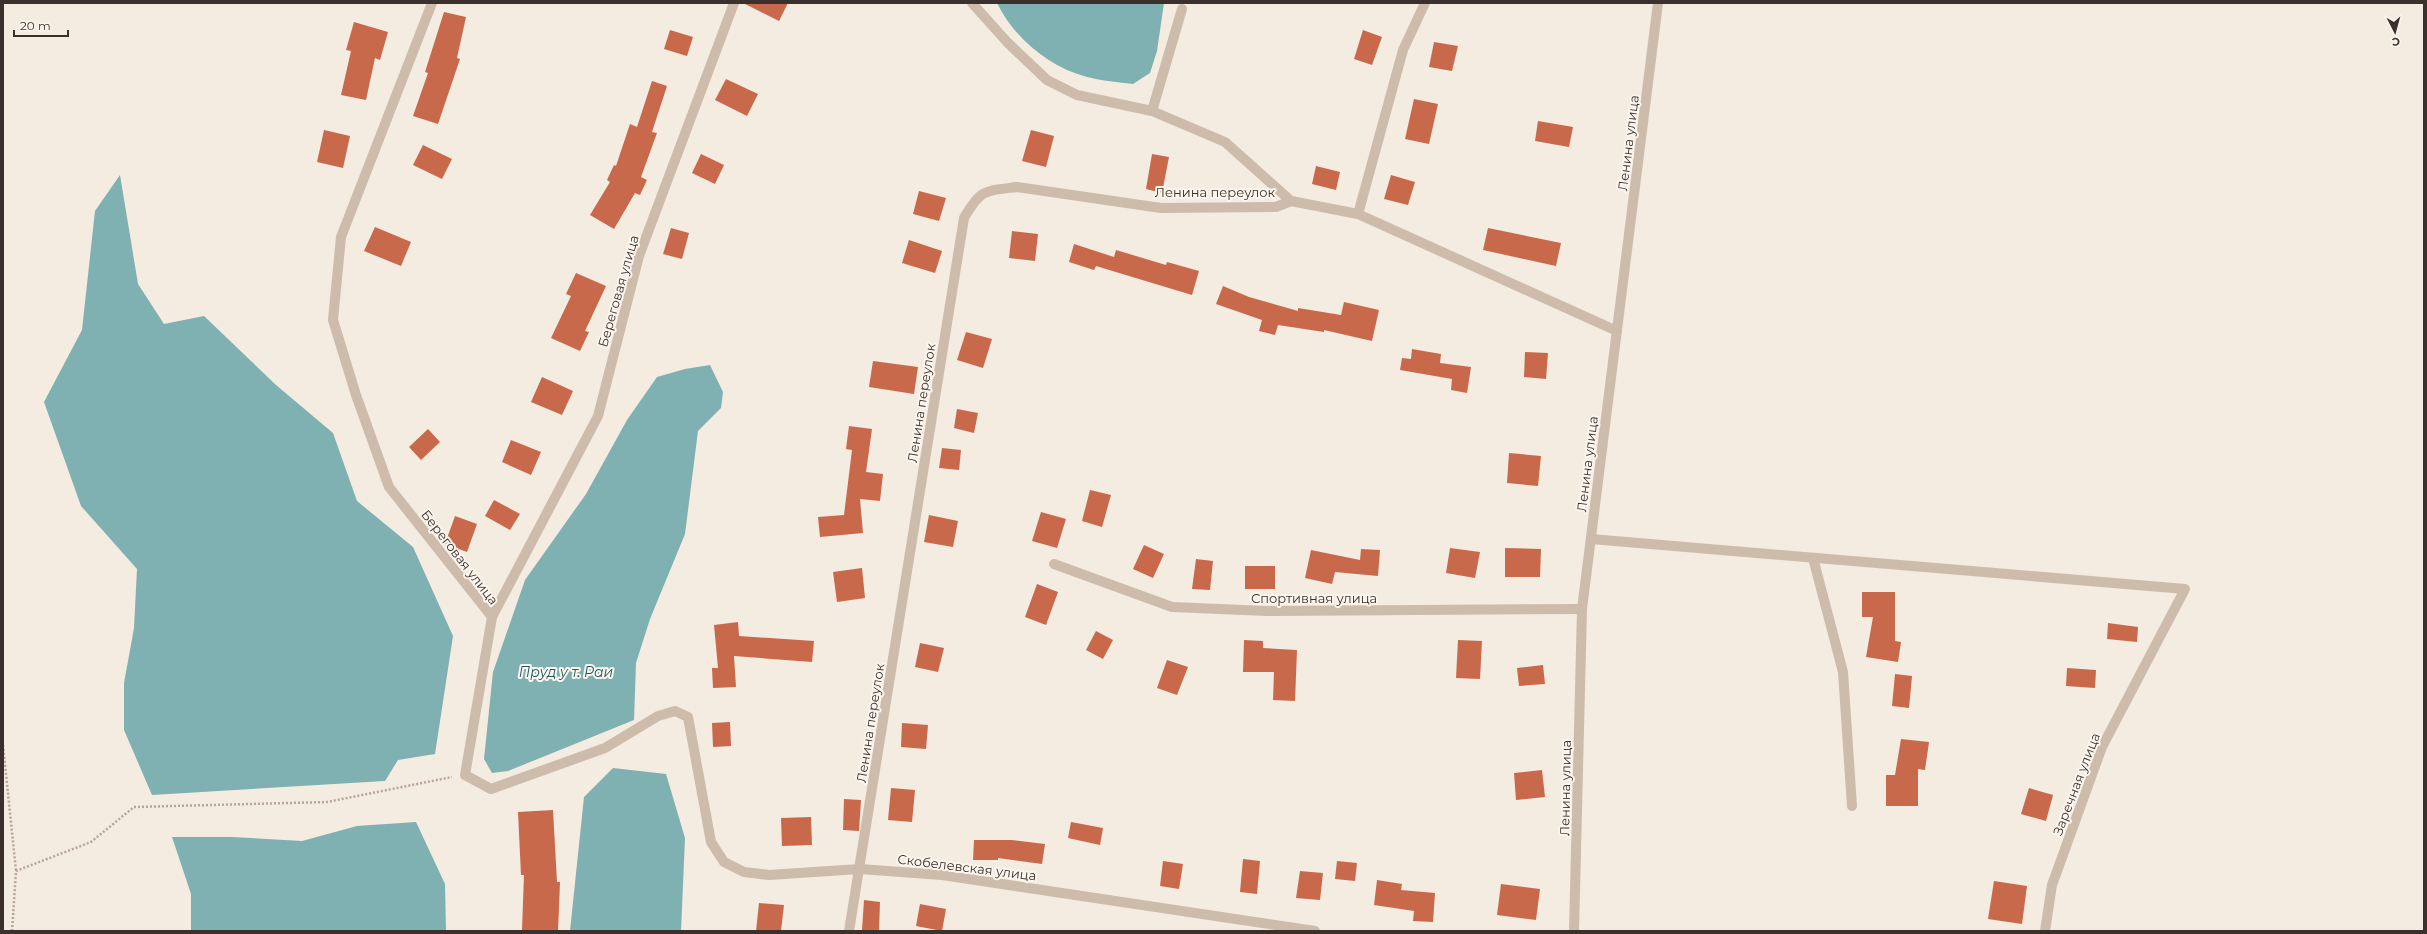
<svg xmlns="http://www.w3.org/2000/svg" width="2427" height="934" font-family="Montserrat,sans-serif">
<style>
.water{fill:#7fb0b2}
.building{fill:#c8694b}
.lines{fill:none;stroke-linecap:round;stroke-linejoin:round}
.path{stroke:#b9a596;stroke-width:2.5;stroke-dasharray:2 2;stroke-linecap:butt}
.minor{stroke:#cdbbac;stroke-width:10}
.labels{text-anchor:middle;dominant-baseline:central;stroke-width:4;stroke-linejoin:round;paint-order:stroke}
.street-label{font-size:13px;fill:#3b302b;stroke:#fbf5ee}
.water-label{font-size:14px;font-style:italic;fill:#1f5a5e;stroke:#fbf5ee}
</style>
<rect width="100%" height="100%" fill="#f4ebe1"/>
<g class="water">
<path d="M997,3H1164L1157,51L1150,73L1133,84C1118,82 1102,81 1087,77C1049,67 1015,39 997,3Z"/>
<path d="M120,175L138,284L164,324L204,316L276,385L333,433L357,501L413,547L453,636L435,754L398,760L385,781L152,795L124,730V683L134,628L137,569L81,506L44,402L82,330L95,211Z"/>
<path d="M710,365L723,392L721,408L698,431L685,534L650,619L636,663L634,720L508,771L492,773L484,759L493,672L525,580L586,494L627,420L657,377L685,369Z"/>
<path d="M613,768L666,774L685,838L681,931H570L584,797Z"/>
<path d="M416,822L445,884L446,931H191V894L172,837H232L302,841L357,826Z"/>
</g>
<g class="building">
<path d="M743,3H788L779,21Z"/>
<path d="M444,12L466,17L457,58L460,59L438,124L413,116L428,73L425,72Z"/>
<path d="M354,22L388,32L380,60L375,58L366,100L341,95L351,51L346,50Z"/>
<path d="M670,30L693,37L687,56L664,49Z"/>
<path d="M1363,30L1382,37L1372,65L1354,59Z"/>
<path d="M1434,42L1458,46L1452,71L1429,67Z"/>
<path d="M726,79L758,94L747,116L715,100Z"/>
<path d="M652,81L667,86L652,132L657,133L641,177L647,180L640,195L635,193L614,229L590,215L610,182L607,180L614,165L616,166L630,124L637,127Z"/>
<path d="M1414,99L1438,104L1429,144L1405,139Z"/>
<path d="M1538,121L1573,127L1569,147L1535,141Z"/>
<path d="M324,130L350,136L343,168L317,162Z"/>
<path d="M1031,130L1054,136L1046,167L1022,161Z"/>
<path d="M423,145L452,159L442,179L413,165Z"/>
<path d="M701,154L724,165L715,184L692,173Z"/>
<path d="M1152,154L1169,157L1162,193L1146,189Z"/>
<path d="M1316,166L1340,172L1336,190L1312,184Z"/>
<path d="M1391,175L1415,182L1408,205L1384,199Z"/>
<path d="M919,191L946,198L939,221L913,214Z"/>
<path d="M375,227L411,242L401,266L364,251Z"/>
<path d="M671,228L689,233L682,259L663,254Z"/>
<path d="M1488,228L1561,243L1556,266L1483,250Z"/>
<path d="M1012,231L1038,234L1035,261L1009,258Z"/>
<path d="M909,240L942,251L935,273L902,263Z"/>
<path d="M1074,244L1114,257L1116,250L1166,265L1167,262L1199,271L1192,295L1096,266L1094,270L1069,262Z"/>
<path d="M576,273L606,286L585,331L589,332L580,351L551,338L571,296L566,294Z"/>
<path d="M1223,286L1249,297L1298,311V308L1341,315L1344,302L1379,310L1372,341L1324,330V332L1278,325L1275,335L1259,331L1262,320L1216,304Z"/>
<path d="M966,332L992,339L983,368L957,360Z"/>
<path d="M1412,349L1441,354L1440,363L1471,367L1467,393L1451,390L1452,379L1400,370L1402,358L1411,359Z"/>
<path d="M1525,352L1548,353L1546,379L1524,377Z"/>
<path d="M873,361L918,367L914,394L869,387Z"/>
<path d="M542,377L573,391L562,415L531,402Z"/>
<path d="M957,409L978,413L974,433L954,428Z"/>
<path d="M849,426L872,429L866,472L883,474L880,501L860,499L863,533L820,537L818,517L844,515L852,450L846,449Z"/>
<path d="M428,429L440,442L421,460L409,447Z"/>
<path d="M511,440L541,452L531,475L502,462Z"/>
<path d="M942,448L961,450L959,470L939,468Z"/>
<path d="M1509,453L1541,456L1538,486L1507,483Z"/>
<path d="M1090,490L1111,495L1102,527L1082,521Z"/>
<path d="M494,500L520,514L510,530L485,516Z"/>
<path d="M1041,512L1066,519L1057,548L1032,541Z"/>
<path d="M929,515L958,521L953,547L924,542Z"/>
<path d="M455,516L477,524L467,552L445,544Z"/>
<path d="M1144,545L1164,554L1153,578L1133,569Z"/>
<path d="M1450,548L1480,552L1475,578L1446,573Z"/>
<path d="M1505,548L1541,549L1540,577H1505Z"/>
<path d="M1361,549L1380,550L1378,576L1335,572L1332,584L1305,578L1311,550L1360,560Z"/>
<path d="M1196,559L1213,561L1210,590L1192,589Z"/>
<rect x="1245" y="566" width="30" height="23"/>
<path d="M862,568L865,598L837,602L833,572Z"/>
<path d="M1037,584L1058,592L1046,625L1025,617Z"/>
<path d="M1862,592H1895V641L1901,642L1898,662L1866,657L1873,617H1862Z"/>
<path d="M738,622L739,636L814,641L812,662L734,656L736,687L713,688L712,668H718L714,625Z"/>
<path d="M2108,623L2138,627L2137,642L2107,639Z"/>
<path d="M1096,631L1113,640L1103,659L1086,650Z"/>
<path d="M1244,640L1263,641V648L1297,650L1295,701L1273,700L1274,672H1243Z"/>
<path d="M1458,640L1482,641L1480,679L1456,678Z"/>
<path d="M920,643L944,648L938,672L915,667Z"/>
<path d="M1167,660L1188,667L1177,695L1157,688Z"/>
<path d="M1543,665L1545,684L1519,686L1517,668Z"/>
<path d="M2067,668L2096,670L2095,688L2066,686Z"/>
<path d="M1895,674L1912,676L1909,708L1892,706Z"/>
<path d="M730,722L731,746L713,747L712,723Z"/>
<path d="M902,723L928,725L926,749L901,747Z"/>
<path d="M1901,739L1929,742L1925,770L1918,769V806H1886V775H1895Z"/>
<path d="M1542,770L1545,797L1516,800L1514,773Z"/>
<path d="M891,788L915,790L912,822L888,820Z"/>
<path d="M2029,788L2053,795L2046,821L2021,814Z"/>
<path d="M844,799L861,800L859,831L843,830Z"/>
<path d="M553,810L557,882H560L558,931L522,930L524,875H521L518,812Z"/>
<path d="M811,817L812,845L782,846L781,818Z"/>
<path d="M1071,822L1103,828L1100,845L1068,838Z"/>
<path d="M974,840H1012L1045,844L1042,864L998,858V860H973Z"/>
<path d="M1243,859L1260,861L1257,894L1240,892Z"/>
<path d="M1163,861L1183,864L1179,889L1160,886Z"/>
<path d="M1337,861L1357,863L1355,881L1335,879Z"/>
<path d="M1300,871L1323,873L1320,900L1296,898Z"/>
<path d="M1377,880L1402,884L1401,890L1435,893L1433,922L1413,921L1414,911L1374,905Z"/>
<path d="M1994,881L2027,886L2022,924L1988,919Z"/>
<path d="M1501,884L1540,889L1536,920L1497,915Z"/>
<path d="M864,900L880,902L879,931L862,930Z"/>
<path d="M759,903L784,905L781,931H756Z"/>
<path d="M920,904L946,909L942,931L916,926Z"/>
</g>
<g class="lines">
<g class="path">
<path d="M3,745L16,871"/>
<path d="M12,931L16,871L91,842L134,807L327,802L452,777"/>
</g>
<g class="minor">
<path d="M432,3L341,237L333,320L356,395L389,487L492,617L598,416L639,256L734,3"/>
<path d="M972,3L1008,43L1047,80L1077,95L1152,111L1225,142L1291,201L1358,214L1617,331"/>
<path d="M1152,111L1182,9"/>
<path d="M1358,214L1403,50L1425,3"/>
<path d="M1591,539L2185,589L2102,747L2052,885L2045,931"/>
<path d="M1813,558L1843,672L1852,806"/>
<path d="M1054,564L1172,607L1267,611L1582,609"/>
<path d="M492,617L465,775L491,789L605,748L658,716L675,711L688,717L711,842L724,862L744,872L769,875L860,869L942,875L1315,931"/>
<path d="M849,931L964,218C981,189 984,191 1017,187L1161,208L1276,207L1291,201"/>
<path d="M1574,931L1582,609L1658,3"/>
</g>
</g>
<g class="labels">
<g class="street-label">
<text transform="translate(1628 143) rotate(-83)">Ленина улица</text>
<text x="1215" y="192">Ленина переулок</text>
<text transform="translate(618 291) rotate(-74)">Береговая улица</text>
<text transform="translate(921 403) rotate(-81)">Ленина переулок</text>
<text transform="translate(1587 464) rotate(-83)">Ленина улица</text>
<text transform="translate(460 557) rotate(52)">Береговая улица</text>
<text x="1314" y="598">Спортивная улица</text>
<text transform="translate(870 723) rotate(-81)">Ленина переулок</text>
<text transform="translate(2076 784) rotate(-69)">Заречная улица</text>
<text transform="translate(1565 788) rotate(-89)">Ленина улица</text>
<text transform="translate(967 867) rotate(7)">Скобелевская улица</text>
</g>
<g class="water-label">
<text x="566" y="672">Пруд у т. Раи</text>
</g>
</g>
<rect width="2427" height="934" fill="none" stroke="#3b302b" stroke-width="8"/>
<g transform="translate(2395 32) rotate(174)" stroke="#fbf5ee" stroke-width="3" paint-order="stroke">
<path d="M0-3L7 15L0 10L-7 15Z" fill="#3b302b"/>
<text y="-6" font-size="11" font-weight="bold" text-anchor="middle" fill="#3b302b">С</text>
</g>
<path d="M14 30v6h54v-6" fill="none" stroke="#3b302b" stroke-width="2"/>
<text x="20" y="30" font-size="12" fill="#3b302b" stroke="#fbf5ee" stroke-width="3" paint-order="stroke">20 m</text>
</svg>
